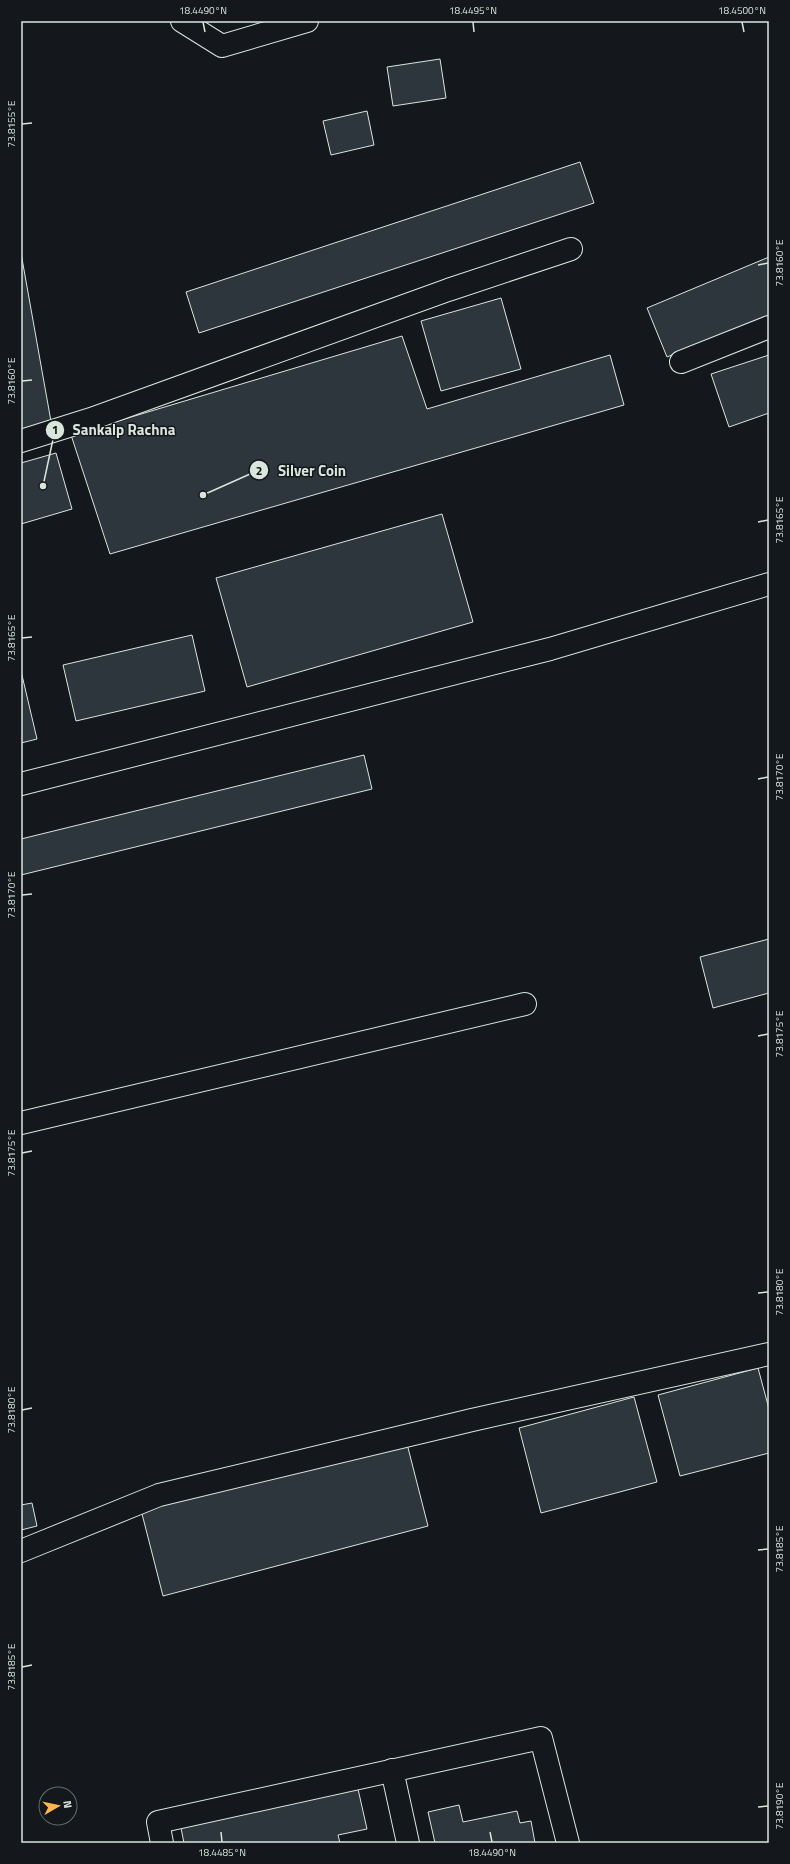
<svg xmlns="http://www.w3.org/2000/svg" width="790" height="1864" font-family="'Titillium Web',sans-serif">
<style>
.building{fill:#2c363c;stroke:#d8e6dc}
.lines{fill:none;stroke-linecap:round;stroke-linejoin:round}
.minor-casing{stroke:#d8e6dc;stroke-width:24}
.minor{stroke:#14181c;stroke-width:22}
.ticks{fill:none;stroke:#d8e6dc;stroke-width:1.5}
.leader{fill:none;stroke:#d8e6dc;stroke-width:1.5}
.callout-dot{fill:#d8e6dc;stroke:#14181c;stroke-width:1.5}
.mark-label{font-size:12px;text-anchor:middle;font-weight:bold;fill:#111}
.callout-label{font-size:15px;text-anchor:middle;font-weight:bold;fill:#d8e6dc;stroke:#14181c;stroke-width:3;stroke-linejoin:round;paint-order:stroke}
.neatline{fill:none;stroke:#d8e6dc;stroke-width:1.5}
.ticks-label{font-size:10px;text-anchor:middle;fill:#d8e6dc}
</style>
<rect width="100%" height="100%" fill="#14181c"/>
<g class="building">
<path d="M440,59L446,98L393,106L387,67Z"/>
<path d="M367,111L374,145L331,155L323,121Z"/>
<path d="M580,162L594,203L199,333L186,292Z"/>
<path d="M21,253L52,427L21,435Z"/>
<path d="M769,257V315L667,357L647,308Z"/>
<path d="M501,298L521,369L441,391L421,321Z"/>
<path d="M402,336L427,409L610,355L624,405L110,554L71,435Z"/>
<path d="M769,355V413L729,427L711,374Z"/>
<path d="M56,453L72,509L21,524V463Z"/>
<path d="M442,514L473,622L247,687L216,578Z"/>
<path d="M192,635L205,691L76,721L63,665Z"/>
<path d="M21,671L37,739L21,743Z"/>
<path d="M364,755L372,789L21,875V839Z"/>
<path d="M769,939V993L713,1008L700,957Z"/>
<path d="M758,1368L769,1409V1453L680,1476L658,1395Z"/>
<path d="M634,1397L657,1482L541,1513L519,1428Z"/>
<path d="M405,1436L428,1526L163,1596L140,1506Z"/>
<path d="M32,1503L37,1526L21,1530V1505Z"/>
<path d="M358,1789L367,1829L338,1835L340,1843H184L181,1828L303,1792L305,1801Z"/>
<path d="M459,1805L463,1822L517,1811L520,1823L531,1821L535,1843H435L428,1812Z"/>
</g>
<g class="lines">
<defs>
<g id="minor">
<path d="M182,21L222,46L307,21"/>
<path d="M681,362L769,327"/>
<path d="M21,441L91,419L448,290L571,249"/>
<path d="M21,784L550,649L769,584"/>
<path d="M21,1123L525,1004"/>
<path d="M21,1551L159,1495L472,1420L769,1354"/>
<path d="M392,1770L408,1843"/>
<path d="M162,1843L158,1822L541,1738L568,1843"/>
</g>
</defs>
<use href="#minor" class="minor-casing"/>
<use href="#minor" class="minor"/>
</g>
<path class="ticks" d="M203,22L205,32M473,22L474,32M742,22L744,32M22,124L32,123M758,265L768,263M22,381L32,380M758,522L768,520M22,638L32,637M758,779L768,777M22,895L32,894M758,1036L768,1034M22,1153L32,1151M758,1293L768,1292M22,1410L32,1408M758,1550L768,1549M22,1667L32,1665M758,1807L768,1806M221,1832L222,1842M490,1832L492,1842"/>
<path class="leader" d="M43 486L55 430M203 495L259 470"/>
<g class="callout-dot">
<circle cx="43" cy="486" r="4"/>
<circle cx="203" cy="495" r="4"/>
<circle cx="55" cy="430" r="10"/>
<circle cx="259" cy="470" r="10"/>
</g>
<g class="mark-label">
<text x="55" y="434">1</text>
<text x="259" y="475">2</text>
</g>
<g class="callout-label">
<text x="124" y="435">Sankalp Rachna</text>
<text x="312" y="476">Silver Coin</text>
</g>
<rect width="790" height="1864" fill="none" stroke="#14181c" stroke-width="44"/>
<g transform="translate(58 1806) rotate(81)"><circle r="19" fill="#14181c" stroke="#626a69"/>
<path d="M0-3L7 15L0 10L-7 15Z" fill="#ffb74d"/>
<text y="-6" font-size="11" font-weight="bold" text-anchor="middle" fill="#d8e6dc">N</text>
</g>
<rect x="22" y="22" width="746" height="1820" class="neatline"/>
<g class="ticks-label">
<text x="203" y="14">18.4490°N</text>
<text x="473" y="14">18.4495°N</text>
<text x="742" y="14">18.4500°N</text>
<text transform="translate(11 124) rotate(-90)" y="4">73.8155°E</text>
<text transform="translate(779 263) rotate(-90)" y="4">73.8160°E</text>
<text transform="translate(11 381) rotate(-90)" y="4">73.8160°E</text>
<text transform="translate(779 520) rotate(-90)" y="4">73.8165°E</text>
<text transform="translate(11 638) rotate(-90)" y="4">73.8165°E</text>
<text transform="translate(779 777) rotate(-90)" y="4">73.8170°E</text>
<text transform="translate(11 895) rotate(-90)" y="4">73.8170°E</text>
<text transform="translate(779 1034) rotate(-90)" y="4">73.8175°E</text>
<text transform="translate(11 1153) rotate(-90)" y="4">73.8175°E</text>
<text transform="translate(779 1292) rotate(-90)" y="4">73.8180°E</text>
<text transform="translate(11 1410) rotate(-90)" y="4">73.8180°E</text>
<text transform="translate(779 1549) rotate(-90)" y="4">73.8185°E</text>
<text transform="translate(11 1667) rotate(-90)" y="4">73.8185°E</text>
<text transform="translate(779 1806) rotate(-90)" y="4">73.8190°E</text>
<text x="222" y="1856">18.4485°N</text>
<text x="492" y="1856">18.4490°N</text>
</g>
</svg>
